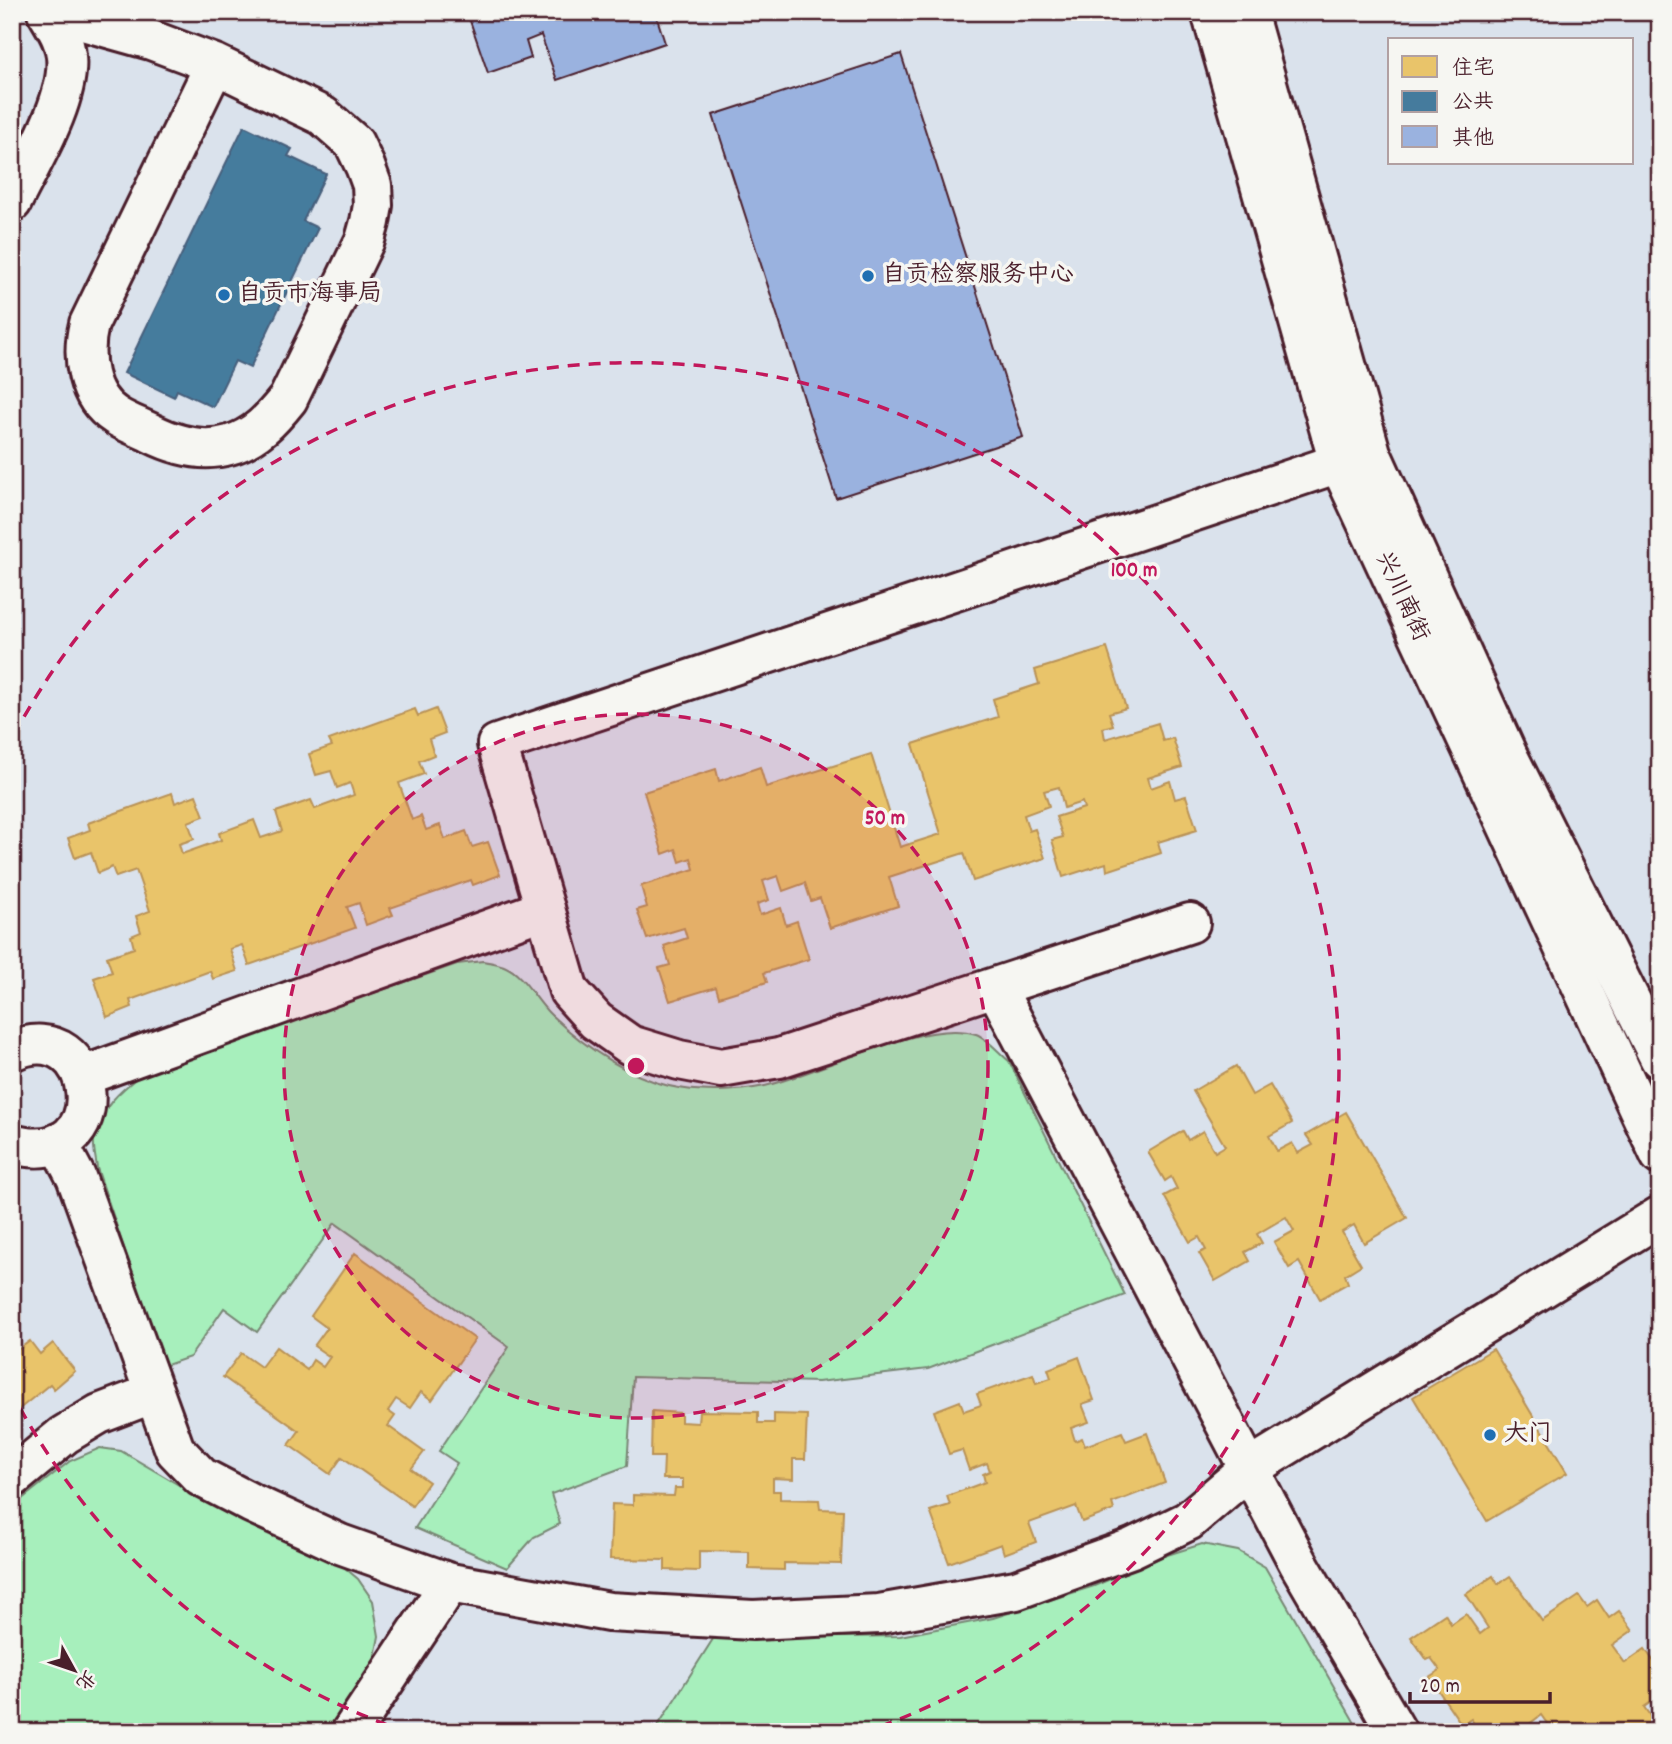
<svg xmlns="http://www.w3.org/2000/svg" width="1672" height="1744" font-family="Dekko,'LXGW WenKai TC',sans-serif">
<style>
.green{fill:#a7efbc;stroke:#788774;stroke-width:2}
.homes{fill:#e9c46a;stroke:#b99257;stroke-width:2}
.public{fill:#457b9d;stroke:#465f7b;stroke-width:2}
.building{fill:#9ab2df;stroke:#4a1f2b;stroke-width:2}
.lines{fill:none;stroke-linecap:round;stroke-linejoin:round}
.minor-casing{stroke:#4a1f2b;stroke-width:44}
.minor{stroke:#f6f6f2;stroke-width:38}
.ring{fill:none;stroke:#c2185b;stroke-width:3.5;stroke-dasharray:12 9}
.poi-dot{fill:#1f6fb2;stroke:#f6f6f2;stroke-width:2.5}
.labels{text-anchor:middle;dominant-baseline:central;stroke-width:7;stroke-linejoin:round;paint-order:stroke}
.poi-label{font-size:24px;fill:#4a1f2b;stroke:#f6f6f2;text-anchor:start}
.street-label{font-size:24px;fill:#4a1f2b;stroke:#f6f6f2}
.centre{fill:#c2185b;stroke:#f6f6f2;stroke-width:3.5}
.ring-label{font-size:21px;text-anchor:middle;font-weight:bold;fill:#c2185b;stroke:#f6f6f2;stroke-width:7;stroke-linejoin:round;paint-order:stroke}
</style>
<rect width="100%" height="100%" fill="#dae2ec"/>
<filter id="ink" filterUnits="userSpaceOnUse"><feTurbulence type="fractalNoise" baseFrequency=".0143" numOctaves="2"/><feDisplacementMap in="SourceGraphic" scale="14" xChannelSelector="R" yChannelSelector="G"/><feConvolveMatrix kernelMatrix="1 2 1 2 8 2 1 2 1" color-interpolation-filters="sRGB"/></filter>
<g filter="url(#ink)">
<g class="green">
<path d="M483,961C489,962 497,963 504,966C524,974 536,1001 551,1015C584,1046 625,1075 669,1086C698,1093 736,1092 765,1086C818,1074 926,1017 976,1034C987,1038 999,1053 1009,1061L1125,1295L928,1369L818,1382L633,1377L627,1466L551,1494L560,1524L534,1537L507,1568L415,1528L457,1463L439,1451L509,1347L335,1223L257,1332L224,1308L190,1357L164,1366L97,1168C96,1159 93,1148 94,1140C98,1109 121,1090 143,1073L457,964Z"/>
<path d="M100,1448L121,1451L191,1492L338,1562L358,1579L373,1601L379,1636L374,1662L328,1732H12V1507L70,1461Z"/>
<path d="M1202,1544L1238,1551L1265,1567L1356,1725L1347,1732H654L713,1639L900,1636L993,1618L1094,1586L1164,1556Z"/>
</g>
<g class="homes">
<path d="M1107,648L1126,708L1109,713L1113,725L1103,728L1105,739L1158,723L1163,741L1173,738L1182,767L1148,778L1151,788L1170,781L1175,799L1186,796L1197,830L1158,842L1161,853L1107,871L1106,863L1063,877L1052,840L1063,837L1056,817L1084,808L1082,802L1064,808L1059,787L1044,791L1049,806L1024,815L1029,831L1035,829L1045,858L973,881L964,853L889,877L898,906L830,928L820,898L811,901L805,883L783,891L778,876L763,881L769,900L757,904L760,915L781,908L786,925L797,921L809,959L764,973L767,982L719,997L716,987L670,1001L659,968L670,965L664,946L687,938L684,928L647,939L637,910L647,907L641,886L694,869L691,858L680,862L676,849L663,854L644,792L716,769L719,781L760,767L766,787L871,754L900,847L941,834L913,744L998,717L993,699L1039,684L1035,670Z"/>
<path d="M415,709L418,716L436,709L445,733L429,739L434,755L419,761L424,774L399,783L412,820L421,816L426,830L440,825L445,839L466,831L472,847L488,842L500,875L473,885L471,880L390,908L393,915L366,925L359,903L347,907L355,928L249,965L242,945L230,949L237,971L213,979L210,971L130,1000L132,1007L107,1017L94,978L112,972L107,957L134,948L131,936L141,932L136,916L150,911L136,870L116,877L112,867L98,873L91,852L75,858L68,838L90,830L88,823L172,793L175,803L196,795L204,816L188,822L194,839L179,844L182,854L221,840L219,833L254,820L261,838L282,831L276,812L311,800L315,809L354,795L350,783L337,788L331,771L316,775L309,754L332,746L329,740Z"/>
<path d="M1236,1066L1252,1095L1270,1085L1292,1123L1269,1136L1277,1151L1292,1143L1298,1153L1313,1145L1306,1135L1346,1112L1407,1218L1364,1243L1354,1225L1342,1232L1361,1265L1345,1275L1348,1283L1320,1299L1299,1262L1289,1268L1274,1242L1294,1231L1286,1217L1257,1234L1262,1243L1245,1252L1250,1261L1215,1281L1199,1253L1206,1250L1199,1237L1190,1242L1164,1196L1177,1189L1171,1177L1165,1181L1148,1152L1183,1131L1188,1140L1203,1131L1215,1152L1225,1146L1193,1091Z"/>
<path d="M355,1253L475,1339L432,1400L421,1392L410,1408L396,1399L388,1411L395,1416L388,1426L424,1452L411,1469L429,1482L412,1506L342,1457L330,1474L289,1445L299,1431L223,1377L241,1353L261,1367L276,1347L307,1370L313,1360L323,1367L330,1357L314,1346L327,1328L311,1316Z"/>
<path d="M30,1341L40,1354L53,1343L75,1371L54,1389L50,1384L12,1415V1354Z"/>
<path d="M1493,1349L1567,1473L1487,1521L1413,1397Z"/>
<path d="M1079,1357L1094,1400L1082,1404L1089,1422L1071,1428L1075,1441L1082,1438L1085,1446L1122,1432L1126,1441L1147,1433L1165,1483L1112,1503L1114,1510L1082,1522L1076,1506L1029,1523L1036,1542L1004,1554L1001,1544L949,1563L930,1511L950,1505L947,1496L985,1482L983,1474L990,1471L987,1463L969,1470L962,1450L949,1454L934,1411L960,1401L964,1411L981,1405L977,1394L1033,1374L1036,1383L1051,1378L1048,1369Z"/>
<path d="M652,1411L681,1413V1422L698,1423L699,1411L758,1412V1423H774V1414L807,1415L805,1459H793V1479L773,1478V1491H780V1499L819,1500L820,1509L843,1510L841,1564L784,1563V1570L749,1569V1552L699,1551V1571L665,1570V1560L610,1559L612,1504L633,1505V1495L674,1496L675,1488H683V1479H663L664,1457H651Z"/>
<path d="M1493,1576L1498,1584L1510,1576L1542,1621L1579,1596L1587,1607L1597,1600L1609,1618L1619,1611L1633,1630L1612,1645L1625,1663L1645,1649L1655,1663L1660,1660V1696L1644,1707L1655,1723L1642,1732H1553L1541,1715L1519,1732H1479L1471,1719L1462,1725L1429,1677L1440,1670L1431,1658L1427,1660L1411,1637L1445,1614L1451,1624L1466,1614L1480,1634L1488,1628L1466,1594Z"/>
</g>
<path class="public" d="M244,126L292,149L288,156L326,174L303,221L318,228L250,368L235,361L213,407L177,390L174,397L124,373Z"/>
<g class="building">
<path d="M467,12H655L665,43L557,80L541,35L526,41L531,58L488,73Z"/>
<path d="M901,54L1023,437L836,498L713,115Z"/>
</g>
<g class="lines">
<defs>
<g id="minor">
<path d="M51,12L151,40L215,64L323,116L354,143L365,166L372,185L373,205L370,222L365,240L288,399C272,419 255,438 229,445C202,453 175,445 151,433C139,427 127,423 116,416C86,397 81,356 89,324L215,64"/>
<path d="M1211,12L1339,463L1660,1155"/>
<path d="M1247,12L1371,453L1508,756L1660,1059"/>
<path d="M12,202C31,163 71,99 66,56C65,40 55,26 47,12"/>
<path d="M1190,923L779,1058L721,1068L679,1060L630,1045L596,1021L569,991L497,744L1339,463"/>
<path d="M996,988L1299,1564L1397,1732"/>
<path d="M12,1051C100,1011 120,1173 12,1144"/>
<path d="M83,1076L545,909"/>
<path d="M58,1143L76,1177L175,1450L201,1477L251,1503L340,1544L450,1583L609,1612L753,1620L879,1614L1016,1590L1132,1548L1188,1521L1250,1468L1660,1216"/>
<path d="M12,1478L64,1435L99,1414L154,1393"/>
<path d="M351,1732L450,1583"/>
</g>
</defs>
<use href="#minor" class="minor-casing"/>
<use href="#minor" class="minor"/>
</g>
</g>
<circle cx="636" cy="1066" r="352" fill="#c2185b" fill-opacity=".12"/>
<g class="ring">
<circle cx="636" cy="1066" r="352"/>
<path d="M407 1732A704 704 0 0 1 14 1397M14 735A704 704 0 1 1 865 1732"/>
</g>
<g class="poi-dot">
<circle cx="868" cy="276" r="7"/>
<circle cx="224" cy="295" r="7"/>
<circle cx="1490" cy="1435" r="7"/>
</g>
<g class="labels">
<g class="poi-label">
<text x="882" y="276">自贡检察服务中心</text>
<text x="238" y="295">自贡市海事局</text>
<text x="1504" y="1435">大门</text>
</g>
<g class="street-label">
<text transform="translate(1401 597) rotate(65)">兴川南街</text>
</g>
</g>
<circle cx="636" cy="1066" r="10" class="centre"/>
<g class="ring-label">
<text x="1134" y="576">100 m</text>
<text x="885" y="824">50 m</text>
</g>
<rect width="1672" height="1744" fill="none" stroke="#f6f6f2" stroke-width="42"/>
<rect x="21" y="21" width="1630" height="1702" fill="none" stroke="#4a1f2b" stroke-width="2.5" filter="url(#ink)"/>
<rect x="1388" y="38" width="245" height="126" fill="#f6f6f2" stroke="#b1a0a2" stroke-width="2"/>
<rect x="1402" y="56" width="35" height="21" fill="#e9c46a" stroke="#b1a0a2" stroke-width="2"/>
<text x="1452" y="74" font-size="21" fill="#4a1f2b">住宅</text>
<rect x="1402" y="91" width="35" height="21" fill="#457b9d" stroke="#b1a0a2" stroke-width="2"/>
<text x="1452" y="108" font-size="21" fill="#4a1f2b">公共</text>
<rect x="1402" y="126" width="35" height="21" fill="#9ab2df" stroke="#b1a0a2" stroke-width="2"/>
<text x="1452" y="144" font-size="21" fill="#4a1f2b">其他</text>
<g transform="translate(74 1670) rotate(130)" stroke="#f6f6f2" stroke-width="5" paint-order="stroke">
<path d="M0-5L12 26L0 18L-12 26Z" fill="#4a1f2b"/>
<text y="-10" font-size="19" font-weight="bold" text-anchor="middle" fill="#4a1f2b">北</text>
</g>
<path d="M1410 1692v10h140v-10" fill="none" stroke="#4a1f2b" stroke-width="3.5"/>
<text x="1420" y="1692" font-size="21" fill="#4a1f2b" stroke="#f6f6f2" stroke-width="5" paint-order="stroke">20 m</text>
</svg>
